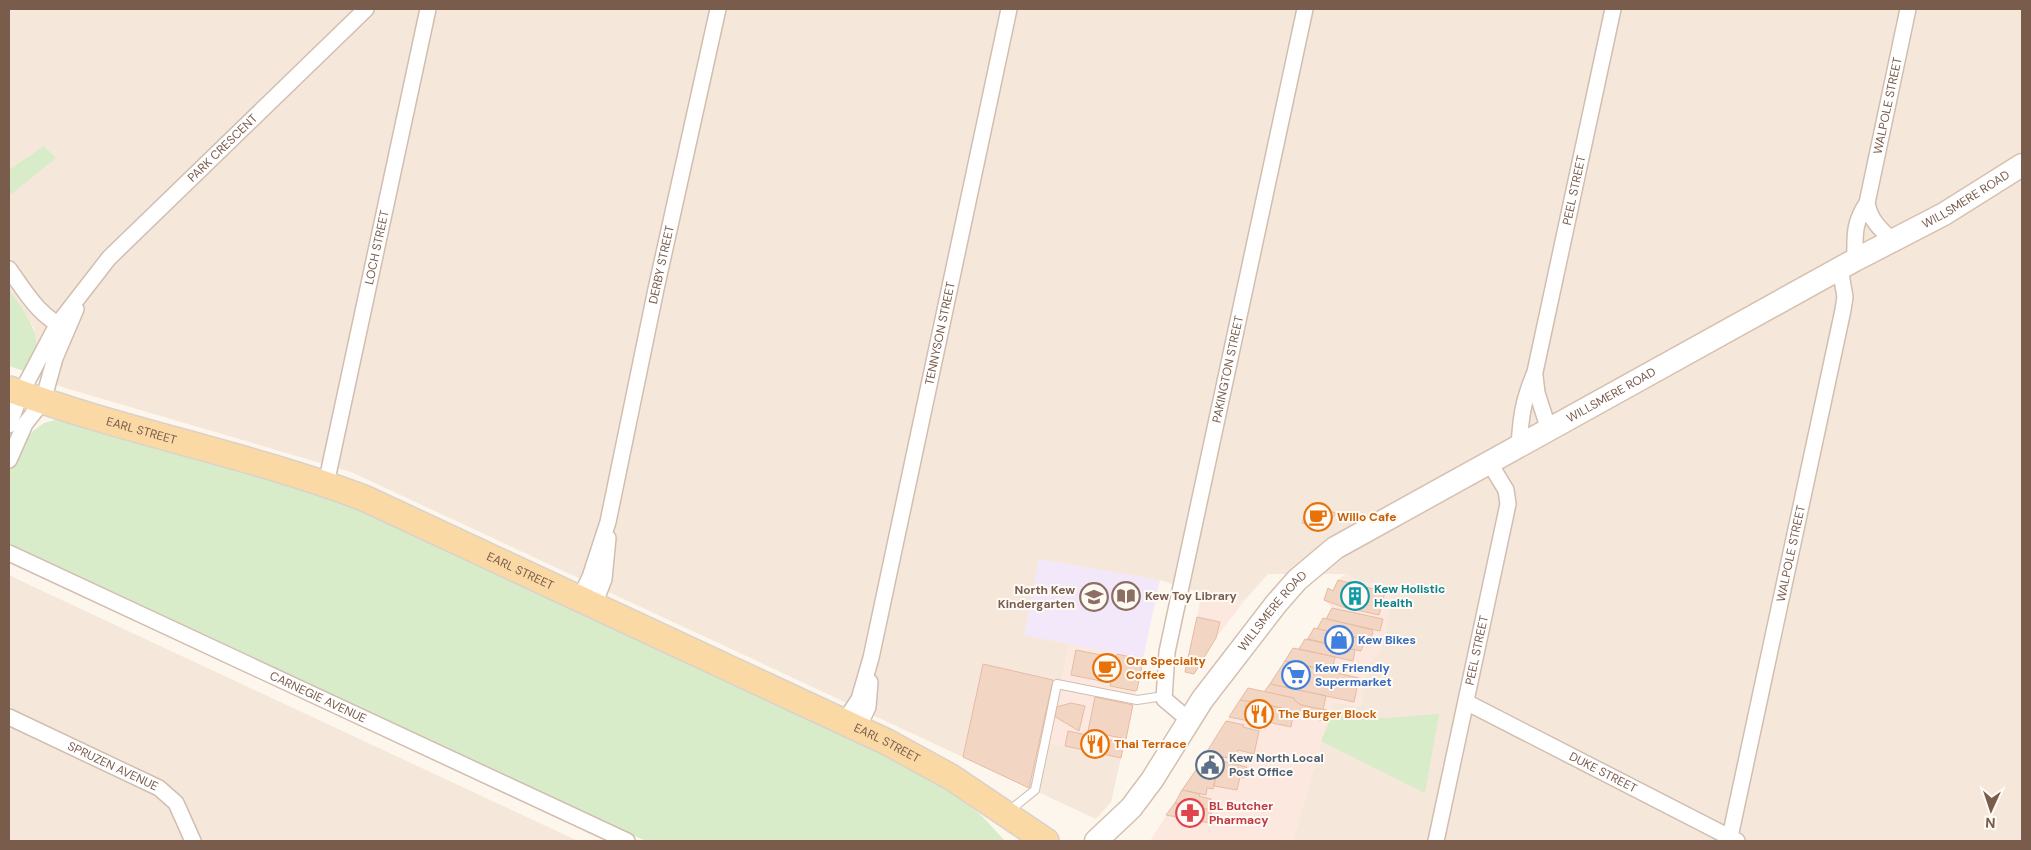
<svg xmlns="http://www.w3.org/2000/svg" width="2031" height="850" font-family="'DM Sans',sans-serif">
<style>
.residential{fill:#f5e8da}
.commercial{fill:#fde8e0}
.education{fill:#f3e8fa}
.green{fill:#d8ecc9}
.building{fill:#f3d5c3;stroke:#e6bba3}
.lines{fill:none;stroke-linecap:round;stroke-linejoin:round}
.service-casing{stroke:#d1beb0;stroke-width:10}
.minor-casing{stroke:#d1beb0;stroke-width:18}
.secondary-casing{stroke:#d6c0b0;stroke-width:25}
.primary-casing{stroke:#dad1cd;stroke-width:28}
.service{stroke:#fff;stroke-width:8}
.minor{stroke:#fff;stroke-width:15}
.secondary{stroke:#fff;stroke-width:22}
.primary{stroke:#fbd9a5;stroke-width:25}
.labels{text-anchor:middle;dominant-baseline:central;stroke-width:4;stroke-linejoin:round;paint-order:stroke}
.street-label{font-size:12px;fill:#7a5c4d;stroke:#fffaf3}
.food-label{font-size:12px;font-weight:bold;fill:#c56008;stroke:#fffaf3;text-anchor:start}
.culture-label{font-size:12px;font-weight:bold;fill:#0d838f;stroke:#fffaf3;text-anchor:start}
.education-label{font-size:12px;font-weight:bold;fill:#785e54;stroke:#fffaf3;text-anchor:end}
.shop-label{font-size:12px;font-weight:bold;fill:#366cbe;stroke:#fffaf3;text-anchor:start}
.service-label{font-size:12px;font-weight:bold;fill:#4e5e75;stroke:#fffaf3;text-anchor:start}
.health-label{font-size:12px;font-weight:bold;fill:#be3a42;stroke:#fffaf3;text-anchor:start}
</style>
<rect width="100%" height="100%" fill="#fdf6ec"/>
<g class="residential">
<path d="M9,9H2022V841H1293L1332,702L1360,706L1369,663L1381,649L1394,588L1360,581L1345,574H1268L1244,601L1202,593L1160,580L1024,634L1069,644L1049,743L1121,758L1111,802L1096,819L351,472L62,387L24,371L29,366L34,328L9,290Z"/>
<path d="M9,575L34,587L578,841H9Z"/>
</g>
<g class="commercial">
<path d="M1345,574L1360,581L1394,588L1381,650L1369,663L1360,706L1332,702L1293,841H1150L1248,688L1264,692L1293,648L1299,649L1314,628L1317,629L1326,619L1332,608L1324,600L1328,588L1334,590L1338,580Z"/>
<path d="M1202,593L1244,601L1216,638L1194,674L1185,672Z"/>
<path d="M1069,644L1143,659L1121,758L1049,743Z"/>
</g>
<path class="education" d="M1039,559L1160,580L1143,659L1024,635Z"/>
<g class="green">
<path d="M44,146L56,158L9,196V170Z"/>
<path d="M9,290C25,312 53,347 24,371L9,366Z"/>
<path d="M55,420L68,421L341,501L898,760L952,792L982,816L1005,841H646L9,543V472L25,441L33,431L44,423Z"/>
<path d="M1333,713L1386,718L1439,714L1425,793L1321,741Z"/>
</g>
<g class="building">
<path d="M1308,507L1337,513L1322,527L1302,523Z"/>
<path d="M1338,580L1385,592L1379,615L1343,607L1324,600L1328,588L1333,591Z"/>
<path d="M1332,608L1383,619L1380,631L1326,619Z"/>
<path d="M1197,617L1220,622L1216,638L1194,674L1185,672Z"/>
<path d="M1323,618L1373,630L1371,641L1317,629Z"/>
<path d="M1314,628L1371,641L1370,645L1364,643L1361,651L1308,639Z"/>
<path d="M1305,639L1355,650L1353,661L1299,649Z"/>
<path d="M1293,648L1335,657L1332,671L1285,661Z"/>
<path d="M1076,650L1116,658L1117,654L1140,659L1139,660L1143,661L1137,690L1135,691L1110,686L1111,683L1071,675Z"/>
<path d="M1285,661L1359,678L1354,702L1270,684Z"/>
<path d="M983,664L1053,680L1029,788L963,757Z"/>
<path d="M1270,684L1326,696L1323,710L1301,705L1294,700V698L1264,692Z"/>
<path d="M1248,688L1294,698V700L1301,705L1327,710L1325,721L1282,712V708L1240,700Z"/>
<path d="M1095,697L1133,705L1126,739L1088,731Z"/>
<path d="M1240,700L1282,708V712L1293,715L1291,727L1249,718V721L1229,717Z"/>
<path d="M1071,703L1085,706L1079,731L1054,716L1056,707Z"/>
<path d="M1226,721L1244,725L1243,727L1259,731L1254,754L1238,750L1237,760L1206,753Z"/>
<path d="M1068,731L1124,743L1121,758L1065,746Z"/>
<path d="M1204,757L1247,767L1244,778L1240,777L1237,790L1214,786L1216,774L1196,770Z"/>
<path d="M1196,770L1216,774L1213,789L1207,788L1206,795L1182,790Z"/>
<path d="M1182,790L1200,794L1199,796L1211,799L1209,810L1175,803Z"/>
<path d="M1175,803L1212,810L1209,823L1166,815Z"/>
</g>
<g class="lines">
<defs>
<path id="service" d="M1009,811L1035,790L1057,684L1137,700L1164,696"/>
<g id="minor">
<path d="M1867,203C1870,220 1880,229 1893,241"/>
<path id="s1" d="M1855,260C1855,236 1853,224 1867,203L1908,9"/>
<path d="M9,269C25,291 39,317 66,328"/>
<path d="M1535,376L1537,393L1549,430"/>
<path id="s2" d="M9,425L21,393L57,325L109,258L366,9"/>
<path id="s3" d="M1519,446C1521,415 1523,401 1535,372L1613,9"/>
<path d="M9,460L25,424L43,401L55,358L76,309"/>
<path id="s4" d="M326,484L428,9"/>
<path id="s5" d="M9,553L627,841"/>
<path id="s6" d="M580,598L590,577L608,522L656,289L718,9"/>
<path d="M594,605L604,579L608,538"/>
<path id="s7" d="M1466,702L1737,841"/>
<path id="s8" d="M9,717L159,788L176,803L193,841"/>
<path id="s9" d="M1189,720L1164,699L1167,652L1305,9"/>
<path id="s10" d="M844,722L859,699L871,658L1009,9"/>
<path d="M858,728L868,707L870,682"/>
<path id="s11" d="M1730,837L1843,310L1845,297L1840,268"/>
<path id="s12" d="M1436,841L1508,504L1506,490L1489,462"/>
</g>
<g id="secondary">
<path id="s13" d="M1096,841L1131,808L1152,780L1202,700L1276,604L1297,580L1335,548L1855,260L1944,214L2022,165"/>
</g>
<g id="primary">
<path id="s14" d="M9,389C125,432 248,454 364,498L887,742L951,777L1046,841"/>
</g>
</defs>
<use href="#service" class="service-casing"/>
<use href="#minor" class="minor-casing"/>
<use href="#secondary" class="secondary-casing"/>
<use href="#primary" class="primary-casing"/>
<use href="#service" class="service"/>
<use href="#minor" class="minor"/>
<use href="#secondary" class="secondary"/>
<use href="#primary" class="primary"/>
</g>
<defs>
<symbol id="cafe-ring" viewBox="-11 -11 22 22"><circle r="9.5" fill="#fffaf3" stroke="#e8710a" stroke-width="1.5"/><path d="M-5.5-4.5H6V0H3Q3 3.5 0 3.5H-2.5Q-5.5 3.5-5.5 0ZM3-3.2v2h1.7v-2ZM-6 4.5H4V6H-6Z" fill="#e8710a"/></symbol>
<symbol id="library-ring" viewBox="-11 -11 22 22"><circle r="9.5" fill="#fffaf3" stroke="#8d6e63" stroke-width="1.5"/><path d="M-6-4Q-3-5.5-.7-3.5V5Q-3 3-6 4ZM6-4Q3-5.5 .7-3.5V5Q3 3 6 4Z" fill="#8d6e63"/></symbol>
<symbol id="building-ring" viewBox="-11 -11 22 22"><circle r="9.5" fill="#fffaf3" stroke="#0f9aa8" stroke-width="1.5"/><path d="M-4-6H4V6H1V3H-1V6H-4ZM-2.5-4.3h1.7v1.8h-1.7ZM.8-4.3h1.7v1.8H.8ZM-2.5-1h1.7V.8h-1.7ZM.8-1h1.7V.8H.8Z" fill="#0f9aa8"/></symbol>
<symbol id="school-ring" viewBox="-11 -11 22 22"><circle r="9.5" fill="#fffaf3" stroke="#8d6e63" stroke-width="1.5"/><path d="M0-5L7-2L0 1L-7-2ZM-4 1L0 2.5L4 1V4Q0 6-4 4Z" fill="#8d6e63"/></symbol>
<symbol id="shop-ring" viewBox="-11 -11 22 22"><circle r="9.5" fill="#fffaf3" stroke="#3f7fe0" stroke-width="1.5"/><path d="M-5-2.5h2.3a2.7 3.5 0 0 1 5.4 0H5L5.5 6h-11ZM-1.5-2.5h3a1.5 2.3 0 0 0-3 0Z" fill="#3f7fe0"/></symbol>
<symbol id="supermarket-ring" viewBox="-11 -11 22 22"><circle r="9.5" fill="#fffaf3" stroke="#3f7fe0" stroke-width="1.5"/><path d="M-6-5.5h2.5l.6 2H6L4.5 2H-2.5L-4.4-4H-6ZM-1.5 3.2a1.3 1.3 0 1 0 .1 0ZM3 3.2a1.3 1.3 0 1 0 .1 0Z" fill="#3f7fe0"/></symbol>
<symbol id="restaurant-ring" viewBox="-11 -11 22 22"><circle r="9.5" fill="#fffaf3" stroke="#e8710a" stroke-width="1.5"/><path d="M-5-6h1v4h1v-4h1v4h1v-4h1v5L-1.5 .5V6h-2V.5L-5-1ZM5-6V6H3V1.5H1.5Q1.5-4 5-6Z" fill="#e8710a"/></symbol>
<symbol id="civic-ring" viewBox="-11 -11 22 22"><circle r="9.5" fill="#fffaf3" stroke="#5c6f8a" stroke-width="1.5"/><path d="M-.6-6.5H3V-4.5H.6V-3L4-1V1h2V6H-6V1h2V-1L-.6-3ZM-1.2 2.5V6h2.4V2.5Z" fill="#5c6f8a"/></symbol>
<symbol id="pharmacy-ring" viewBox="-11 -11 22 22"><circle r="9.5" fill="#fffaf3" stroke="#e0444e" stroke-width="1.5"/><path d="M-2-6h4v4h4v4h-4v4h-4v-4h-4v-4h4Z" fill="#e0444e"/></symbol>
</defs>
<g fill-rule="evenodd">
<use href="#cafe-ring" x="1302" y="501" width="32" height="32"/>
<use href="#library-ring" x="1110" y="580" width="32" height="32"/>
<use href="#building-ring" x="1339" y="580" width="32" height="32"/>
<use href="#school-ring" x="1078" y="581" width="32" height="32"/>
<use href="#shop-ring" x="1323" y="624" width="32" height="32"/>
<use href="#cafe-ring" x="1091" y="652" width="32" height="32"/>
<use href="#supermarket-ring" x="1280" y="659" width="32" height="32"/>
<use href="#restaurant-ring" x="1243" y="698" width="32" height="32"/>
<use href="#restaurant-ring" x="1079" y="728" width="32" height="32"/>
<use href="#civic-ring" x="1194" y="749" width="32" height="32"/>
<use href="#pharmacy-ring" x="1174" y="797" width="32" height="32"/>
</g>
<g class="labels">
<g class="street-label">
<text stroke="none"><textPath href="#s1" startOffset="159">WALPOLE STREET</textPath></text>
<text stroke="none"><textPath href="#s2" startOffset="354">PARK CRESCENT</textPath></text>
<text stroke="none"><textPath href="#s3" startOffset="262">PEEL STREET</textPath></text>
<text stroke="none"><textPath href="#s13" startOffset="1101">WILLSMERE ROAD</textPath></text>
<text stroke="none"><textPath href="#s4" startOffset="242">LOCH STREET</textPath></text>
<text stroke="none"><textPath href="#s6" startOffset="344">DERBY STREET</textPath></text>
<text stroke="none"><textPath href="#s10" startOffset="402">TENNYSON STREET</textPath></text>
<text stroke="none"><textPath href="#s9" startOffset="369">PAKINGTON STREET</textPath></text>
<text stroke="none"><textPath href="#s13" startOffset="696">WILLSMERE ROAD</textPath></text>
<text stroke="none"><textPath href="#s14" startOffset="139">EARL STREET</textPath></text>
<text stroke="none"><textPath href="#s11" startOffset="290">WALPOLE STREET</textPath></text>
<text stroke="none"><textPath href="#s14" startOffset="544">EARL STREET</textPath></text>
<text stroke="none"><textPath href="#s13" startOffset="291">WILLSMERE ROAD</textPath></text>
<text stroke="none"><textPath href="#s12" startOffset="195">PEEL STREET</textPath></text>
<text stroke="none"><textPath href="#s5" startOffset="341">CARNEGIE AVENUE</textPath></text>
<text stroke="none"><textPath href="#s14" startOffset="949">EARL STREET</textPath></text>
<text stroke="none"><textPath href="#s8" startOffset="115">SPRUZEN AVENUE</textPath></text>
<text stroke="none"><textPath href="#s7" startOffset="154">DUKE STREET</textPath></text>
</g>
<g class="food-label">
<text x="1337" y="517">Willo Cafe</text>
<text x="1126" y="661">Ora Specialty<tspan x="1126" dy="14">Coffee</tspan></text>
<text x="1278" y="714">The Burger Block</text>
<text x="1114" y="744">Thai Terrace</text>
</g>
<g class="culture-label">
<text x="1374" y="589">Kew Holistic<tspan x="1374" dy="14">Health</tspan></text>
</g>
<g class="education-label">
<text x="1075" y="590">North Kew<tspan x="1075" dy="14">Kindergarten</tspan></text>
<text x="1145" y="596" text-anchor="start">Kew Toy Library</text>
</g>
<g class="shop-label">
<text x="1358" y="640">Kew Bikes</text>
<text x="1315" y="668">Kew Friendly<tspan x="1315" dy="14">Supermarket</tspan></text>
</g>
<g class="service-label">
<text x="1229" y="758">Kew North Local<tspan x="1229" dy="14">Post Office</tspan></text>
</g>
<g class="health-label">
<text x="1209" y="806">BL Butcher<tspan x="1209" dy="14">Pharmacy</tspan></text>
</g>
</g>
<rect width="2031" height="850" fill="none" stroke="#7a5c4d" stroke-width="20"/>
<g transform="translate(1991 810) rotate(183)" stroke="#fffaf3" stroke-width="4" paint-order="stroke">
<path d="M0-4L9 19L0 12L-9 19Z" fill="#7a5c4d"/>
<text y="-8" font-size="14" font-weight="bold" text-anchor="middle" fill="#7a5c4d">N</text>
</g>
</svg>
